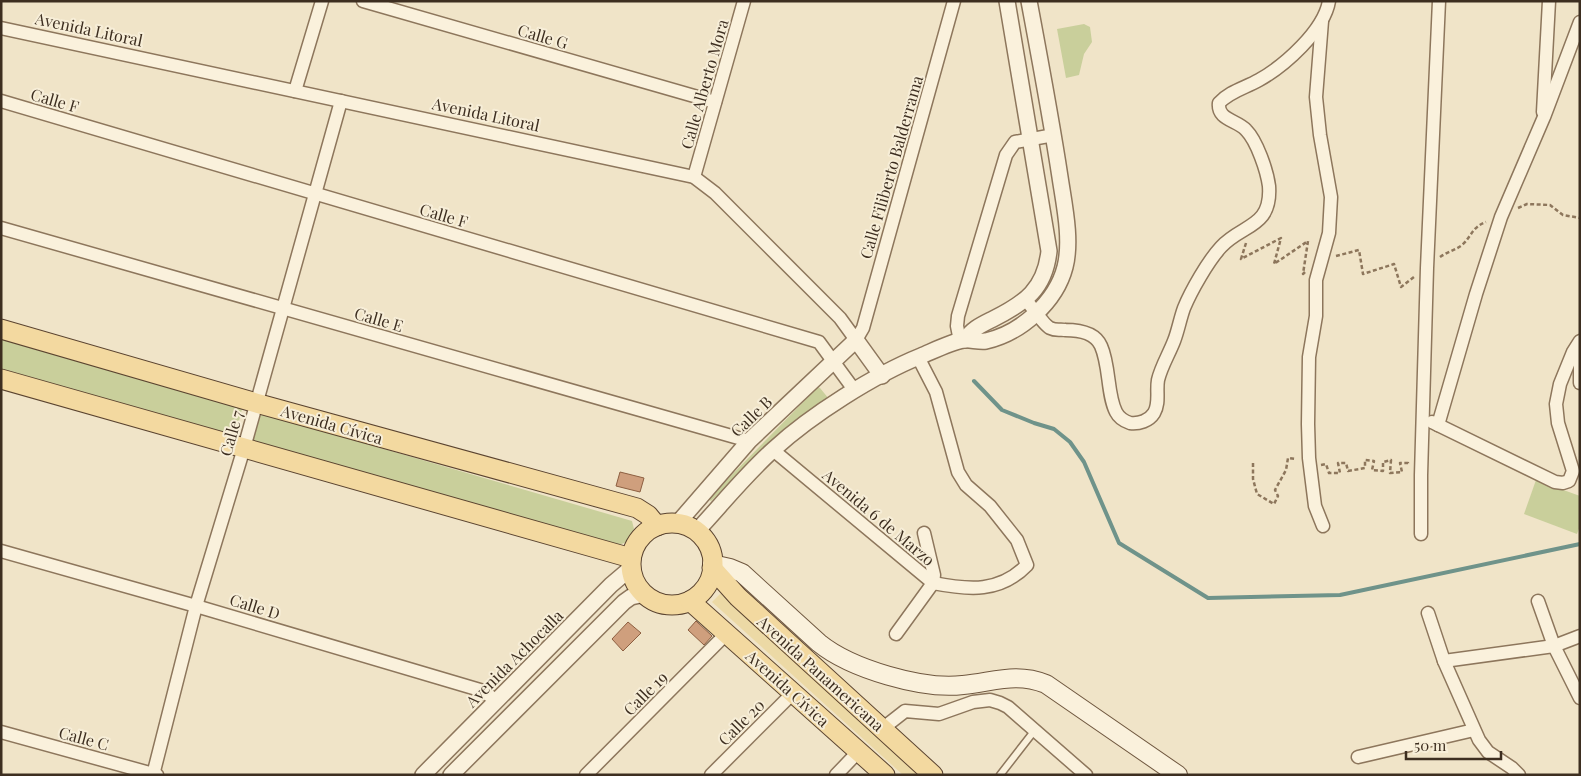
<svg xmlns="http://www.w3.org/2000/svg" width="1581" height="776" font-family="'Playfair Display',serif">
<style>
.green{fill:#c9cf9b}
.sand{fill:#ecd9a5}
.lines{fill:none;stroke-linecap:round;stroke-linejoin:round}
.stream{stroke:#6f938a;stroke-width:4}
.building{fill:#cf9f7d;stroke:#8d5f41}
.service-casing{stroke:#8d765c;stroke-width:9}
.minor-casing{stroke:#8d765c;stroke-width:15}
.tertiary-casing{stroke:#8d765c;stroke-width:18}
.secondary-casing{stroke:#6f573f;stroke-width:20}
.primary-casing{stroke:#5b4430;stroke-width:21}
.path{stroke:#8d765c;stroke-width:2.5;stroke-dasharray:4 2.5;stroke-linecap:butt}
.service{stroke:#faf1dc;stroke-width:6}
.minor{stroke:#faf1dc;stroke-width:12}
.tertiary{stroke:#faf1dc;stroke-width:15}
.secondary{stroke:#faf1dc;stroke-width:18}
.primary{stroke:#f3d9a0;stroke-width:19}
.labels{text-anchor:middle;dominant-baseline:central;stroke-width:4;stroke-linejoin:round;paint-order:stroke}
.street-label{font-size:16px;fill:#3d2e20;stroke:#f7eed8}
</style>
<rect width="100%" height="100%" fill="#f0e4c8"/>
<g class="green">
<path d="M1084,24L1090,27L1092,42L1084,54L1079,75L1066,78L1057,29Z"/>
<path d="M1,339L242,409L235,437L1,370Z"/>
<path d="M818,387L820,388L829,399V401L794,421L711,501L708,499Z"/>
<path d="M260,413L632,521L634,529L627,542L616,546L253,442Z"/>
<path d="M1536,480L1580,496V526L1577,534L1524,514Z"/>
</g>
<path class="sand" d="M721,593L921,775H903L712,602Z"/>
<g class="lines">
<path class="stream" d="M974,381L1002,410L1034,423L1054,429L1070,442L1084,462L1119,543L1208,598L1340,595L1580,544"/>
</g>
<g class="building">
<path d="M620,472L644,478L640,492L616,486Z"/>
<path d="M696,621L712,636L704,645L688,630Z"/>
<path d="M628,622L641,633L623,651L612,639Z"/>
</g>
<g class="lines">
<defs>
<path id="service" d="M1000,775L1035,730"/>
<g id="minor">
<path d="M363,1L715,102"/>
<path d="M1322,21L1316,97L1320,135L1331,197L1329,233L1316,280V316L1309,357L1308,424L1309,458L1315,506L1323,526"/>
<path d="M1,28L694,177L715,193L840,318L856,340L863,328L954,1"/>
<path d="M295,91L322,1"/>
<path d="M1,101L819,342L855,391"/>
<path d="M1543,112L1549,1"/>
<path d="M694,177L744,1"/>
<path d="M1,228L749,441"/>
<path d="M1026,300C1032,307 1044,325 1050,328C1056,331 1060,329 1065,330C1079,330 1095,332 1101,346C1110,366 1107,395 1116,412C1119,418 1124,421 1130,423C1139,424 1149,421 1154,413C1160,403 1156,391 1158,380C1161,367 1169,354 1174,341C1178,331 1180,319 1184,308C1191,291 1208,261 1221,247C1242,224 1272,228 1269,186C1267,171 1257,141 1246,130C1237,120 1217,120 1219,103C1230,91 1245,88 1259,80C1284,66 1324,31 1329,1"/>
<path d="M960,341L957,326L958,316L1006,155L1015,142L1054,135"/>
<path d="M1580,357V383"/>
<path d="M1432,422L1555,482L1563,483L1569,481L1573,471L1558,423L1556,404L1560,384L1573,352L1580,341"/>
<path d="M1438,425L1476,294L1501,217L1544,117L1580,22"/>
<path d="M773,450L933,583C969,590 1000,593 1027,565L1017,540L990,506L966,485L958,472L936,392L918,357"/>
<path d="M1421,534V475L1427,268L1439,1"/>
<path d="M1,551L196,606L480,690L490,696L496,701"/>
<path d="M1538,601L1554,646L1580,698"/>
<path d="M1428,613L1444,661L1479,740L1488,752L1512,768L1519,775"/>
<path d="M896,634L933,583L934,575L924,533"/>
<path d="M1444,661L1554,646L1580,636"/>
<path d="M882,729L905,711L939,714L973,702L990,700L1000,703L1008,707L1086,775"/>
<path d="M1,732L157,775"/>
<path d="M1358,757L1474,730"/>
<path d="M153,775L196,606L244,448L341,101"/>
<path d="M586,775L727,633"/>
<path d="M711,775L793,693"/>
<path d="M836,775L859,751"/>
</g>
<g id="tertiary">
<path d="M965,340C972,329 981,325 993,319C1025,303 1045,289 1049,251L1007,1"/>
<path d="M677,524L749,441L856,340L882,376"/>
<path d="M696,532C722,504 746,474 774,449C811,415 874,375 921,356C933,351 951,342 963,340C970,339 978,342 986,341C1021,333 1056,302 1065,267C1072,240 1064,204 1060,177C1051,118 1040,60 1029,1"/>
<path d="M423,775L611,585L631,568"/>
<path d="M451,775L624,602L631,597L644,594"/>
</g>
<path id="secondary" d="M712,564L730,568L742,573L819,643C851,669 923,690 963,685C994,682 1016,672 1046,684L1178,775"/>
<g id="primary">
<path d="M1,329L256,403L637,508L648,515L657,526"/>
<path d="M1,379L631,558"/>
<circle cx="672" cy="564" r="41"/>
<path d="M712,568L738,597L933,775"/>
<path d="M690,601L885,775"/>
</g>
</defs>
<use href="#service" class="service-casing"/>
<use href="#minor" class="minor-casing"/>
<use href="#tertiary" class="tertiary-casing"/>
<use href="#secondary" class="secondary-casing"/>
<use href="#primary" class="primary-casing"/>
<g class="path">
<path d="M1518,208L1527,204L1550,205L1563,215L1580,218"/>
<path d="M1246,243L1241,259L1281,238L1274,264L1308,241L1303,274L1305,272"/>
<path d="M1336,256L1359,250L1363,274L1394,264L1401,287L1414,277"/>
<path d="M1440,257C1447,252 1456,250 1462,245C1472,236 1472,227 1486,222"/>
<path d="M1253,463V479L1257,494L1274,504L1278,496L1275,490L1286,470L1288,458L1296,459"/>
<path d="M1321,465L1326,464L1329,473H1340L1338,463H1346L1348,471L1365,468V460L1374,461L1372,470L1383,471V462L1391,460L1390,473L1402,472L1400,463H1408V464"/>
</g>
<use href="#service" class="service"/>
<use href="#minor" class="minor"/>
<use href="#tertiary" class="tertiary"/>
<use href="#secondary" class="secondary"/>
<use href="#primary" class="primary"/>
</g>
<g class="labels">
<g class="street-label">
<text transform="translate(89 29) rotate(12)">Avenida Litoral</text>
<text transform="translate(543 36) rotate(16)">Calle G</text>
<text transform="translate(704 84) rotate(-74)">Calle Alberto Mora</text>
<text transform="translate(55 100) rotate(16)">Calle F</text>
<text transform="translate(486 114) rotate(12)">Avenida Litoral</text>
<text transform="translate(891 167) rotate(-74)">Calle Filiberto Balderrama</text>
<text transform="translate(444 215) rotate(16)">Calle F</text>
<text transform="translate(379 319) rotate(16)">Calle E</text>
<text transform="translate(751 416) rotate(-44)">Calle B</text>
<text transform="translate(332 424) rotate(16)">Avenida Cívica</text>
<text transform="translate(231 433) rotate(-74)">Calle 7</text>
<text transform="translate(879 517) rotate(40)">Avenida 6 de Marzo</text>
<text transform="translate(255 606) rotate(17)">Calle D</text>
<text transform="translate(514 658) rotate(-45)">Avenida Achocalla</text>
<text transform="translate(821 673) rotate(42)">Avenida Panamericana</text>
<text transform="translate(788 688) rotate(42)">Avenida Cívica</text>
<text transform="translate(645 693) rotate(-45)">Calle 19</text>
<text transform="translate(741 722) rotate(-45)">Calle 20</text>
<text transform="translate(84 738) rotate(15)">Calle C</text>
</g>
</g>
<rect width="1581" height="776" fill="none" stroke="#3d2e20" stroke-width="5"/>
<path d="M1406 751v8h95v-8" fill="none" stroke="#3d2e20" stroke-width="2.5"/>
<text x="1414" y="751" font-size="15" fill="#3d2e20" stroke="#f7eed8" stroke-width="4" paint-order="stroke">50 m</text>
</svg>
